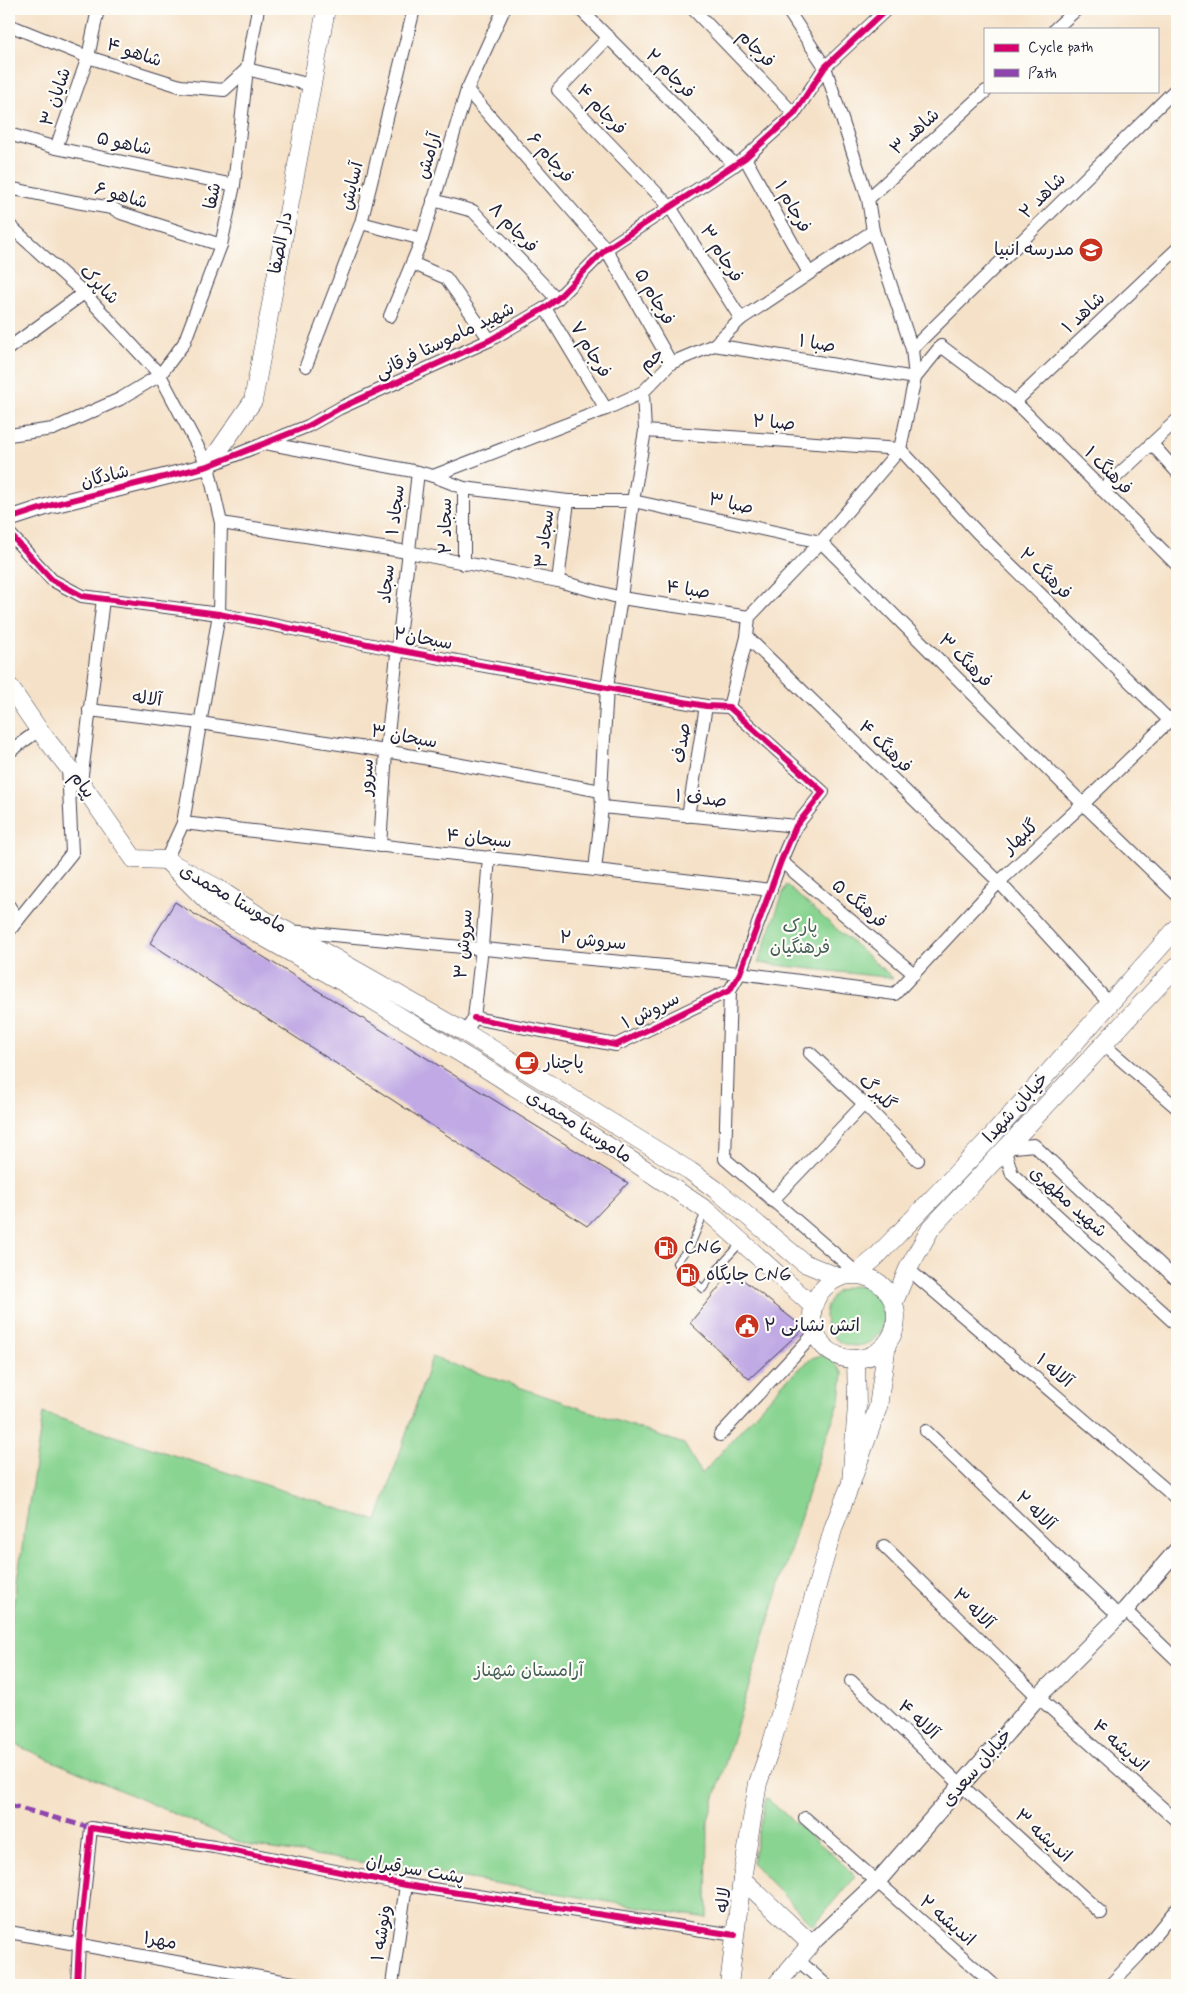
<svg xmlns="http://www.w3.org/2000/svg" width="1186" height="1994" font-family="Mynerve,'Playpen Sans Arabic',sans-serif">
<style>
.green{fill:#89d491;stroke:#567b66}
.building{fill:#c0a9e4}
.lines{fill:none;stroke-linecap:round;stroke-linejoin:round}
.service-casing{stroke:#423f50;stroke-width:8}
.minor-casing{stroke:#423f50;stroke-width:14}
.tertiary-casing{stroke:#423f50;stroke-width:18}
.secondary-casing{stroke:#423f50;stroke-width:19}
.service{stroke:#fff;stroke-width:6}
.minor{stroke:#fff;stroke-width:12}
.tertiary{stroke:#fff;stroke-width:16}
.secondary{stroke:#fff;stroke-width:18}
.quiet{stroke:#8e44ad;stroke-width:5;stroke-dasharray:10 5;stroke-linecap:butt}
.cycleway-casing{stroke:#fdfcf7;stroke-width:9}
.cycleway{stroke:#d6006c;stroke-width:6}
.labels{text-anchor:middle;dominant-baseline:central;stroke-width:4.5;stroke-linejoin:round;paint-order:stroke}
.street-label{font-size:18px;fill:#22223b;stroke:#fdfcf7}
.poi-label{font-size:18px;fill:#22223b;stroke:#fdfcf7;text-anchor:start}
.park-label{font-size:18px;fill:#466059;stroke:#fdfcf7}
</style>
<rect width="100%" height="100%" fill="#fdfcf7"/>
<filter id="ink" filterUnits="userSpaceOnUse"><feTurbulence type="fractalNoise" baseFrequency=".02" numOctaves="2"/><feDisplacementMap in="SourceGraphic" scale="10" xChannelSelector="R" yChannelSelector="G"/><feConvolveMatrix kernelMatrix="1 2 1 2 8 2 1 2 1" color-interpolation-filters="sRGB"/></filter>
<filter id="wash" filterUnits="userSpaceOnUse"><feTurbulence type="fractalNoise" baseFrequency=".0096" numOctaves="4" result="noise"/><feDisplacementMap in="SourceGraphic" scale="20" xChannelSelector="R" yChannelSelector="G"/><feGaussianBlur stdDeviation="1.12" result="paint"/><feColorMatrix in="noise" values="0 0 0 0 0 0 0 0 0 0 0 0 0 0 0 0 0 1.4 0 .05"/><feComposite in="paint" operator="in"/></filter>
<g filter="url(#wash)">
<rect width="100%" height="100%" fill="#f5e1c7"/>
<g class="green">
<path d="M786,885L893,978L758,963Z"/>
<circle cx="855" cy="1316" r="30"/>
<path d="M821,1355L830,1358L843,1373L840,1401L820,1453L708,1820L707,1918L421,1871L246,1845L9,1742V1632L43,1413L377,1521L432,1357L684,1444L702,1474L783,1383L812,1358Z"/>
<path d="M766,1798L839,1860L855,1876L813,1926L752,1863Z"/>
</g>
<g id="blocks">
<g class="building">
<path d="M175,902L628,1183L587,1226L150,943Z"/>
<path d="M732,1271L804,1328L749,1379L690,1323Z"/>
</g>
</g>
</g>
<g filter="url(#ink)">
<use href="#blocks" fill-opacity="0" stroke="#423f50" stroke-width="1"/>
<g class="lines">
<defs>
<path id="service" d="M705,1212L691,1245L676,1263L703,1289L718,1268L741,1243"/>
<g id="minor">
<path d="M580,9L735,165"/>
<path d="M693,9L794,114"/>
<path d="M9,25L88,57L180,86L224,90L247,69L311,85"/>
<path d="M1055,29L1077,9"/>
<path d="M609,37L558,90L670,207L741,319"/>
<path d="M467,90L606,249L671,363"/>
<path d="M9,134L56,148L234,185"/>
<path d="M56,148L88,57L98,9"/>
<path d="M745,158L809,273"/>
<path d="M9,188L76,202L112,208L121,213L221,245"/>
<path d="M868,199L986,91"/>
<path d="M433,200L473,211L557,299"/>
<path d="M361,223L422,239"/>
<path d="M9,225L84,293L160,375L208,466L221,523L219,614L183,823L166,860"/>
<path d="M412,263L446,278L490,340"/>
<path d="M545,308L606,409"/>
<path d="M390,316L422,239L467,90L504,9"/>
<path d="M714,345L915,378L941,346L1015,402L1177,565"/>
<path d="M9,348L84,293"/>
<path d="M912,349L1177,88"/>
<path d="M306,366L361,223L414,9"/>
<path d="M1015,402L1177,249"/>
<path d="M645,431L900,449L977,532L1170,721"/>
<path d="M9,435L53,429L120,399L160,375L184,343L221,245L234,185L247,69L258,9"/>
<path d="M265,443L418,472L433,476L464,488L568,501H633L821,542L1083,804L1177,895"/>
<path d="M1152,444L1177,472"/>
<path d="M208,466L308,426L340,408L490,340L545,308L557,299L606,249L745,158L794,114L825,67L887,9"/>
<path d="M433,476L606,409L643,392L671,363L714,345L741,319L873,231"/>
<path d="M464,488V564"/>
<path d="M1102,490L1177,420"/>
<path d="M221,523L408,552L558,581L621,598L749,617"/>
<path d="M9,533L52,580L82,596L219,614L397,650L706,706L729,707L823,792L796,826L781,861L740,973L730,990L616,1045L474,1018"/>
<path d="M558,581L568,501"/>
<path d="M747,637L999,882L1109,1003"/>
<path d="M729,707L747,637L749,617L821,542L900,449L915,378L912,349L873,231L868,199L825,67L787,9"/>
<path d="M89,710L200,723L386,751L601,791"/>
<path d="M9,752L39,730"/>
<path d="M81,783L103,599"/>
<path d="M602,807L796,826"/>
<path d="M688,816L706,706"/>
<path d="M183,823L771,890"/>
<path d="M380,846L386,751L418,472"/>
<path d="M781,861L914,974"/>
<path d="M595,870L602,807L601,791L607,687L621,598L633,501L645,431L643,392"/>
<path d="M9,906L18,920"/>
<path d="M9,931L72,853L68,767"/>
<path d="M290,931L740,973L895,994L999,882L1083,804L1177,713"/>
<path d="M730,990L725,1159L857,1273"/>
<path d="M470,1025L474,1018L482,947L489,857"/>
<path d="M1104,1045L1177,1108"/>
<path d="M810,1053L864,1104L918,1160"/>
<path d="M1004,1148L1012,1174L1177,1325"/>
<path d="M1004,1148L1034,1145L1177,1280"/>
<path d="M772,1201L864,1104"/>
<path d="M908,1269L1177,1499"/>
<path d="M926,1431L1119,1616"/>
<path d="M720,1435L815,1333"/>
<path d="M884,1546L1038,1697L1177,1821"/>
<path d="M1125,1610L1177,1660"/>
<path d="M851,1681L961,1785L1101,1913"/>
<path d="M805,1818L994,1985"/>
<path d="M9,1932L305,1985"/>
<path d="M797,1959L826,1985"/>
<path d="M77,1985L79,1944L91,1828L214,1847L406,1885L735,1935"/>
<path d="M392,1985L406,1885"/>
<path d="M1110,1985L1138,1956L1177,1908"/>
</g>
<g id="tertiary">
<path d="M9,519L52,505L208,466"/>
<path d="M811,1944L877,1882L1038,1697L1125,1610L1177,1550"/>
</g>
<g id="secondary">
<path d="M208,466L253,401L326,9"/>
<path d="M9,686L39,730L81,783L134,859L166,860"/>
<circle cx="854" cy="1317" r="42"/>
<path d="M846,1275L857,1273L874,1259L908,1224L991,1137L1177,928"/>
<path d="M894,1302L908,1269L931,1228L1177,966"/>
<path d="M813,1306L706,1210L640,1166L480,1065L346,984L216,910L166,860L217,888L265,920L287,931L466,1033L690,1171L715,1189L804,1263L838,1277"/>
<path d="M856,1359L857,1406L851,1483L878,1407L887,1344"/>
<path d="M742,1879L811,1944L776,1985"/>
<path d="M729,1985L742,1879L758,1783L771,1746L834,1526L851,1483"/>
</g>
</defs>
<use href="#service" class="service-casing"/>
<use href="#minor" class="minor-casing"/>
<use href="#tertiary" class="tertiary-casing"/>
<use href="#secondary" class="secondary-casing"/>
<use href="#service" class="service"/>
<use href="#minor" class="minor"/>
<use href="#tertiary" class="tertiary"/>
<use href="#secondary" class="secondary"/>
<path class="quiet" d="M9,1805L91,1828"/>
<defs>
<g id="cycleway">
<path d="M9,519L52,505L208,466L308,426L340,408L490,340L545,308L557,299L606,249L745,158L794,114L825,67L887,9"/>
<path d="M9,533L52,580L82,596L219,614L397,650L706,706L729,707L823,792L796,826L781,861L740,973L730,990L616,1045L474,1018"/>
<path d="M77,1985L79,1944L91,1828L214,1847L406,1885L735,1935"/>
</g>
</defs>
<use href="#cycleway" class="cycleway-casing"/>
<use href="#cycleway" class="cycleway"/>
</g>
</g>
<defs>
<symbol id="school-disc" viewBox="-11 -11 22 22"><circle r="9.5" fill="#c8321e" stroke="#fdfcf7"/><path d="M0-5L7-2L0 1L-7-2ZM-4 1L0 2.5L4 1V4Q0 6-4 4Z" fill="#fff"/></symbol>
<symbol id="cafe-disc" viewBox="-11 -11 22 22"><circle r="9.5" fill="#c8321e" stroke="#fdfcf7"/><path d="M-5.5-4.5H6V0H3Q3 3.5 0 3.5H-2.5Q-5.5 3.5-5.5 0ZM3-3.2v2h1.7v-2ZM-6 4.5H4V6H-6Z" fill="#fff"/></symbol>
<symbol id="fuel-disc" viewBox="-11 -11 22 22"><circle r="9.5" fill="#c8321e" stroke="#fdfcf7"/><path d="M-5.5-6h7V0h2V4h1.3V-2.5L3-4.5l.8-.8L6-3V5H2.5V1h-1V6h-7ZM-4.2-4.7v3.2H.2V-4.7Z" fill="#fff"/></symbol>
<symbol id="civic-disc" viewBox="-11 -11 22 22"><circle r="9.5" fill="#c8321e" stroke="#fdfcf7"/><path d="M-.6-6.5H3V-4.5H.6V-3L4-1V1h2V6H-6V1h2V-1L-.6-3ZM-1.2 2.5V6h2.4V2.5Z" fill="#fff"/></symbol>
</defs>
<g fill-rule="evenodd">
<use href="#school-disc" x="1077" y="236" width="28" height="28"/>
<use href="#cafe-disc" x="513" y="1049" width="28" height="28"/>
<use href="#fuel-disc" x="652" y="1234" width="28" height="28"/>
<use href="#fuel-disc" x="674" y="1261" width="28" height="28"/>
<use href="#civic-disc" x="733" y="1312" width="28" height="28"/>
</g>
<g class="labels">
<g class="street-label">
<text transform="translate(756 49) rotate(46)">فرجام</text>
<text transform="translate(134 53) rotate(18)">شاهو ۴</text>
<text transform="translate(670 74) rotate(45)">فرجام ۲</text>
<text transform="translate(56 97) rotate(-71)">شایان ۳</text>
<text transform="translate(601 110) rotate(46)">فرجام ۴</text>
<text transform="translate(915 132) rotate(-42)">شاهد ۳</text>
<text transform="translate(124 144) rotate(12)">شاهو ۵</text>
<text transform="translate(429 156) rotate(-73)">آرامش</text>
<text transform="translate(550 158) rotate(49)">فرجام ۶</text>
<text transform="translate(352 186) rotate(-76)">آسایش</text>
<text transform="translate(121 196) rotate(16)">شاهو ۶</text>
<text transform="translate(213 196) rotate(-79)">شفا</text>
<text transform="translate(1043 196) rotate(-45)">شاهد ۲</text>
<text transform="translate(792 207) rotate(61)">فرجام ۱</text>
<text transform="translate(513 228) rotate(46)">فرجام ۸</text>
<text transform="translate(281 243) rotate(-79)">دار الصفا</text>
<text transform="translate(721 254) rotate(58)">فرجام ۳</text>
<text transform="translate(99 285) rotate(45)">شاپرک</text>
<text transform="translate(654 297) rotate(60)">فرجام ۵</text>
<text transform="translate(1084 313) rotate(-43)">شاهد ۱</text>
<text transform="translate(445 341) rotate(-26)">شهید ماموستا فرقانی</text>
<text transform="translate(817 344) rotate(9)">صبا ۱</text>
<text transform="translate(590 350) rotate(59)">فرجام ۷</text>
<text transform="translate(652 360) rotate(-41)">جم</text>
<text transform="translate(774 423) rotate(4)">صبا ۲</text>
<text transform="translate(1108 471) rotate(45)">فرهنگ ۱</text>
<text transform="translate(105 477) rotate(-14)">شادگان</text>
<text transform="translate(731 504) rotate(12)">صبا ۳</text>
<text transform="translate(396 510) rotate(-83)">سجاد ۱</text>
<text transform="translate(446 526) rotate(-90)">سجاد ۲</text>
<text transform="translate(545 539) rotate(-83)">سجاد ۳</text>
<text transform="translate(1045 574) rotate(44)">فرهنگ ۲</text>
<text transform="translate(387 584) rotate(-84)">سجاد</text>
<text transform="translate(688 590) rotate(8)">صبا ۴</text>
<text transform="translate(423 639) rotate(10)">سبحان۲</text>
<text transform="translate(965 661) rotate(45)">فرهنگ ۳</text>
<text transform="translate(147 699) rotate(7)">آلاله</text>
<text transform="translate(404 737) rotate(10)">سبحان ۳</text>
<text transform="translate(682 743) rotate(-81)">صدف</text>
<text transform="translate(885 747) rotate(44)">فرهنگ ۴</text>
<text transform="translate(367 777) rotate(-87)">سرور</text>
<text transform="translate(82 785) rotate(53)">پیام</text>
<text transform="translate(701 799) rotate(6)">صدف ۱</text>
<text transform="translate(1021 837) rotate(-42)">گلبهار</text>
<text transform="translate(479 839) rotate(6)">سبحان ۴</text>
<text transform="translate(233 899) rotate(30)">ماموستا محمدی</text>
<text transform="translate(859 904) rotate(40)">فرهنگ ۵</text>
<text transform="translate(593 941) rotate(6)">سروش ۲</text>
<text transform="translate(464 944) rotate(-85)">سروش ۳</text>
<text transform="translate(651 1011) rotate(-26)">سروش ۱</text>
<text transform="translate(877 1093) rotate(45)">گلبرگ</text>
<text transform="translate(1016 1108) rotate(-48)">خیابان شهدا</text>
<text transform="translate(579 1127) rotate(32)">ماموستا محمدی</text>
<text transform="translate(1068 1202) rotate(42)">شهید مطهری</text>
<text transform="translate(1054 1371) rotate(40)">آلاله ۱</text>
<text transform="translate(1035 1511) rotate(44)">آلاله ۲</text>
<text transform="translate(973 1609) rotate(44)">آلاله ۳</text>
<text transform="translate(918 1720) rotate(43)">آلاله ۴</text>
<text transform="translate(1120 1746) rotate(42)">اندیشه ۴</text>
<text transform="translate(977 1768) rotate(-49)">خیابان سعدی</text>
<text transform="translate(1043 1836) rotate(42)">اندیشه ۳</text>
<text transform="translate(415 1870) rotate(10)">پشت سرقبران</text>
<text transform="translate(724 1900) rotate(-83)">لاله</text>
<text transform="translate(947 1921) rotate(41)">اندیشه ۲</text>
<text transform="translate(382 1933) rotate(-82)">ونوشه ۱</text>
<text transform="translate(160 1941) rotate(10)">مهر۱</text>
</g>
<g class="poi-label">
<text x="1074" y="250" text-anchor="end">مدرسه انبیا</text>
<text x="544" y="1063">پاچنار</text>
<text x="684" y="1248">CNG</text>
<text x="706" y="1275">جایگاه CNG</text>
<text x="764" y="1326">اتش نشانی ۲</text>
</g>
<g class="park-label">
<text x="800" y="927">پارک<tspan x="800" dy="21">فرهنگیان</tspan></text>
<text x="529" y="1671">آرامستان شهناز</text>
</g>
</g>
<rect width="1186" height="1994" fill="none" stroke="#fdfcf7" stroke-width="30"/>
<rect x="984" y="28" width="175" height="65" fill="#fdfcf7" stroke="#a5a5ac"/>
<rect x="994" y="44" width="25" height="8" fill="#d6006c" stroke="#a5a5ac"/>
<text x="1028" y="52" font-size="15" fill="#22223b">Cycle path</text>
<rect x="994" y="69" width="25" height="8" fill="#8e44ad" stroke="#a5a5ac"/>
<text x="1028" y="78" font-size="15" fill="#22223b">Path</text>
</svg>
